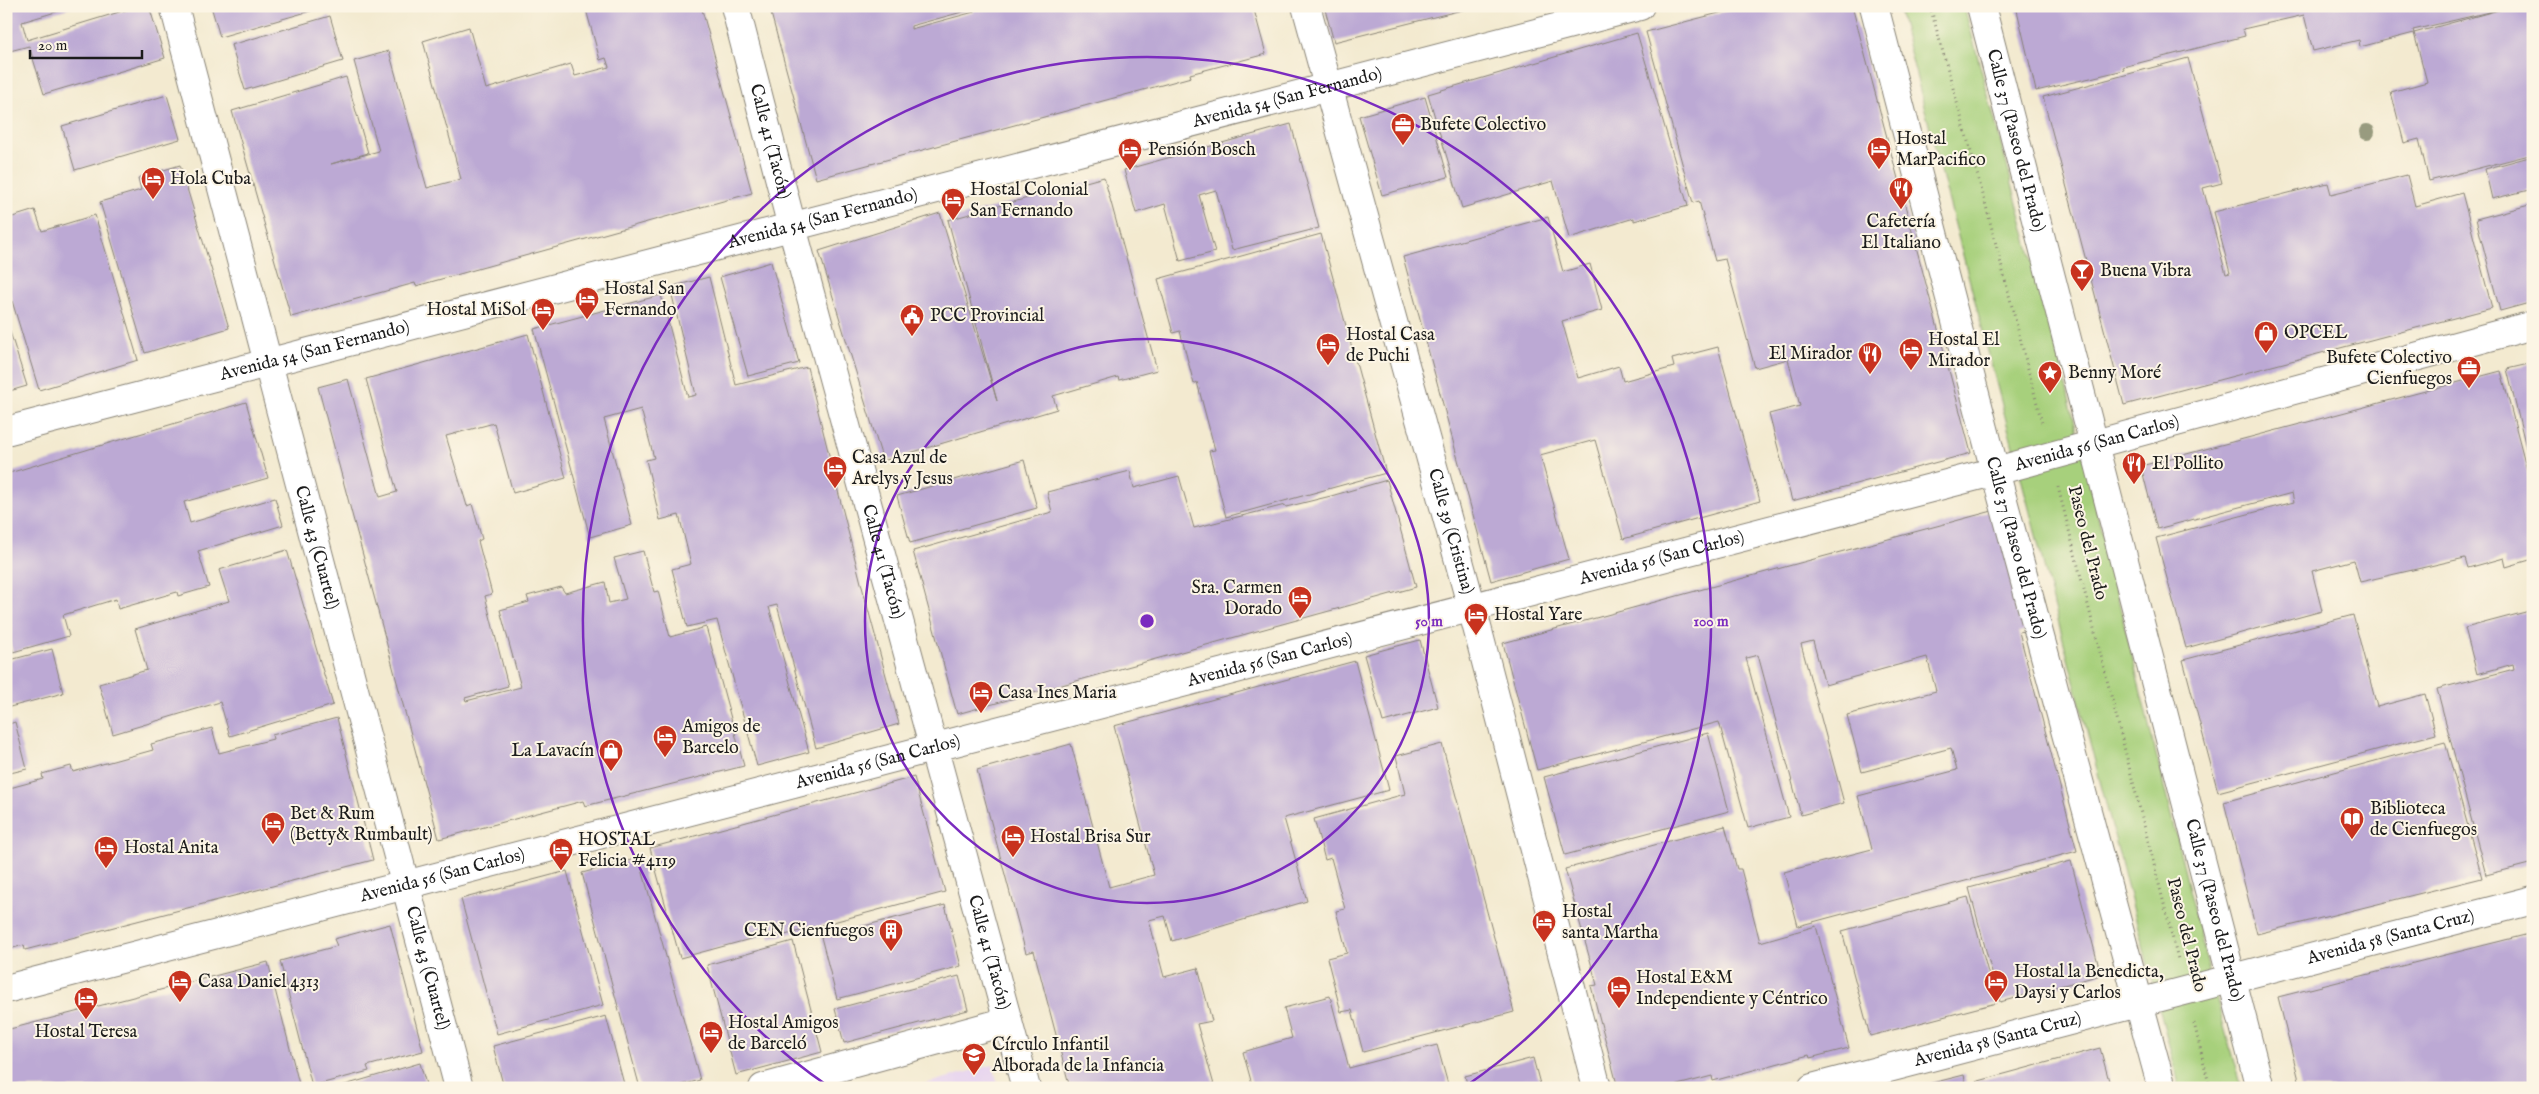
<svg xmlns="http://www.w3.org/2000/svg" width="2539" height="1094" font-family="'IM FELL English',serif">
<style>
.built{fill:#e6d3f0}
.green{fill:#a7d07b;stroke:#62764c}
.building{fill:#bca9d4;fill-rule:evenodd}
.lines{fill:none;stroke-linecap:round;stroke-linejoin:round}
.minor-casing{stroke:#888376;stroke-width:30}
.secondary-casing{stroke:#888376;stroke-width:30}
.primary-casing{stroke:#888376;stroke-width:30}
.path{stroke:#888376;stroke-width:3;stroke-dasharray:1 4;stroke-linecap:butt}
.minor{stroke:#fff;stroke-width:28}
.secondary{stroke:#fff;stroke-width:28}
.primary{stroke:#fff;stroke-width:28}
.tree{fill:#989b7f}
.ring{fill:none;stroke:#7b2cbf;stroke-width:2.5}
.labels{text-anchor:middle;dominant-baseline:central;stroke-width:4;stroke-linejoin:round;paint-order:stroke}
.street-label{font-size:18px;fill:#1c1c1c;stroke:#fcf5e5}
.poi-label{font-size:18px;fill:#1c1c1c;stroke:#fcf5e5;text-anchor:start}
.centre{fill:#7b2cbf;stroke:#fcf5e5;stroke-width:2.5}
.ring-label{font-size:15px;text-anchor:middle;font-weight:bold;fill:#7b2cbf;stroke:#fcf5e5;stroke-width:4;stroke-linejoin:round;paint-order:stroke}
</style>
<rect width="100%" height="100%" fill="#fcf5e5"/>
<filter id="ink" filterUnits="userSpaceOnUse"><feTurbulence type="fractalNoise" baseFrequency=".02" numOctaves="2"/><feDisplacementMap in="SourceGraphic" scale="10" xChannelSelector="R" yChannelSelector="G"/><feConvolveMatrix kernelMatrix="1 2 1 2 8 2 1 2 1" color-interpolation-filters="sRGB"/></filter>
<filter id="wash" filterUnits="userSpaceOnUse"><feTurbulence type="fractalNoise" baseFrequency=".0096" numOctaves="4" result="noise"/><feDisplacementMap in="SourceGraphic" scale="20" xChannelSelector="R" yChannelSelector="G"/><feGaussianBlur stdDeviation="1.12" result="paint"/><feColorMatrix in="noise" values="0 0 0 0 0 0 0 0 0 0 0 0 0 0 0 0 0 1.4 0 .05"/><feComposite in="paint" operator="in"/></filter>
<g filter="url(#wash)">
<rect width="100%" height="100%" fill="#f3ead0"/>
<path class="built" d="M993,1065L999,1088H910Z"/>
<path class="green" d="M1898,6H1964L2062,370L2212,983L2241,1088H2180Z"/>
<g id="blocks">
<g class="building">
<path d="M6,6H76L22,22L27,40L139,6H149L165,58L44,94L29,46L6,52Z"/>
<path d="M211,6H324V7L220,37Z"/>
<path d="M585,6H701L752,193L416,286L415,283L291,317L232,111L346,77L368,153L331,164L379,151L354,61L389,51L427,188L461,179L423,41L469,27L486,89L571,64L575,76L609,67L606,58L600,60Z"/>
<path d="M769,6H1253L1266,54L1190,74L1191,77L816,179ZM973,9L974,12L911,29V26Z"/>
<path d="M1324,6H1474V7L1334,42Z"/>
<path d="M1746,6H1852L1971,453L1792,501L1769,414L1800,406L1788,359L1755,368L1725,259L1715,261L1699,201L1693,203L1646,32Z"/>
<path d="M2016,6H2528L2533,23V154L2429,181L2419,139L2404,143L2391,92L2427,82L2414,33L2506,8L2413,30L2414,33L2360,47L2359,40L2313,51L2304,15L2243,29L2245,36L2123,67L2124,70L2036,91Z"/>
<path d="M330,16L343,61L245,90L231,45Z"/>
<path d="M1637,33L1688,206L1634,221V218L1569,238L1553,181L1462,208L1428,94Z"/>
<path d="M2188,58L2222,183L2203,188L2226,274L2230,273L2214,212L2328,183L2331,194L2407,175L2415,206L2462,193L2492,308L2124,405L2043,97Z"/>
<path d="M167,95L180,139L75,170L62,126Z"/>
<path d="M1425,97L1448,177L1382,195L1359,116Z"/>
<path d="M1291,124L1319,228L1232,250L1216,190L1199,195L1215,252L1180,261L1165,204L1136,213L1124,170Z"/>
<path d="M2533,156V189L2492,199L2485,169Z"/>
<path d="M180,165L229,328L145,353L100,202L141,190L138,178Z"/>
<path d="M1104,177L1157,370L1119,380L1118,377L1053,396L1057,409L883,461L819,251L940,213L997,401L948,220Z"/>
<path d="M2533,204V302L2500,311L2476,219Z"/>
<path d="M35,210L42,231L95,215L138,360L39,390L6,281V219Z"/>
<path d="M1548,217L1563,272L1590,264L1602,310L1562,321L1578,378L1619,366L1623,381L1674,367L1672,359L1718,347L1760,501L1623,539L1595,440L1540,455L1569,559L1491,581L1403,257Z"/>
<path d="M1321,234L1386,473L1226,517L1209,451L1215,450L1197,382L1194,384L1180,331L1173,333L1158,279Z"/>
<path d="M771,262L799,363L748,376L720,277Z"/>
<path d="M709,277L736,385L807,367L861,583L899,724L816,748L777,605L769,607L809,752L757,766L717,620L687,627L672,569L691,564L679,515L660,520L646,460L654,458L641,409L604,419L632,525L590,537L534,329L661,295L688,397L696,395L670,287Z"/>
<path d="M6,319L27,386L6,392Z"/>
<path d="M528,334L566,478L513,493L494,423L446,436L467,506L472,504L482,539L478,541L492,594L485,596L508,686L465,698L466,701L521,687L500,610L529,602L527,596L561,587L565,593L605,582L609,603L626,599L614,558L643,551L654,592L658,591L670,637L706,627L744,766L585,806L583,801L439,839L318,387L348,379L380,497L397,492L366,379Z"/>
<path d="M2533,363V472H2532L2507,369Z"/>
<path d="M2501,371L2533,493V559L2506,567L2504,558L2468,568L2465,558L2360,582L2354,560L2312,571L2322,611L2186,648L2156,538L2294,502L2292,493L2157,529L2141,466Z"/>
<path d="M246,402L268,478L184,502L190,523L275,498L283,525L198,551L209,587L178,596L177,592L118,609L116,599L63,615L69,636L13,652L6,630V474Z"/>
<path d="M1024,460L1037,508L910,543L897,496Z"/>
<path d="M1130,471L1134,488L1179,476L1194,528L1285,505L1286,507L1331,496L1387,480L1416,587L957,714L913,551L1052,512L1047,492Z"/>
<path d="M1996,510L2028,630L2019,632L2077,851L1798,926L1784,872L1872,849L1858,796L1957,770L1951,748L1862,772L1847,715L1936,691L1927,657L1825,685L1813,641L1801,644L1844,803L1801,815L1758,655L1746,658L1789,817L1748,828L1719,722L1537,770L1503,643Z"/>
<path d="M287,550L333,705L230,736L220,702L113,734L99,684L147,670L135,629L229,601L219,570Z"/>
<path d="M2533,610V863L2486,875L2437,689L2514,669L2513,664L2477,674L2465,628Z"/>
<path d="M2353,615L2377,707L2425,694L2436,734L2218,792L2183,660Z"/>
<path d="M1420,640L1438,707L1383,722L1364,655Z"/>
<path d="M52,649L63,693L6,708V661Z"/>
<path d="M1355,661L1389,790L1284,818L1307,901L1172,941L1165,916L1149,920L1164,977L1198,968L1212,1021L1197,1024L1214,1085L1203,1088H1070L1034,951L1026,953L977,770L1071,744L1109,887L1154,875L1114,726Z"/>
<path d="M337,718L373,860L25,950L24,945L6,950V891L9,890L6,879V789L43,779L42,774L71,766L73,772L153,750L151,744L212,728L219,753L273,739L272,735Z"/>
<path d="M15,722L27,769L6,774V725Z"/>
<path d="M1708,733L1729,811L1565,855L1544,777Z"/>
<path d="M2445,742L2482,878L2257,934L2224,802Z"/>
<path d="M1442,744L1514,1012L1363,1052L1352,1010L1341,1012L1327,958L1347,953L1336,911L1345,909L1331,858L1325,860L1314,819L1405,794L1396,756Z"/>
<path d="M914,777L945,892L770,939L769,934L680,958L650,848Z"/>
<path d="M1725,826L1737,869H1741L1760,942L1816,926L1849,1048L1810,1058L1809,1055L1713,1081L1712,1076L1666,1088H1618L1591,986L1597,985L1565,869Z"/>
<path d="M639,858L700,1080L671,1088H640L582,873Z"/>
<path d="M2071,861L2101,975L2000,1002L1969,888Z"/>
<path d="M567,871L603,1005L497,1034L461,899Z"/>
<path d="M1968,897L1996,1003L1870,1036L1842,931Z"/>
<path d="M945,905L961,966L837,999L821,937Z"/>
<path d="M390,924L423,1051L367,1066L369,1071L312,1086L280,961L337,946L334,939Z"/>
<path d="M2533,933V1088H2301L2278,997Z"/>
<path d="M793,941L822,1052L736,1075L707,965Z"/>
<path d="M268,962L300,1088H119L118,1084L105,1088H6V1030Z"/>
<path d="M959,976L968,1010L844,1043L835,1009Z"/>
<path d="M1330,996L1349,1068L1437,1045L1449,1088H1253L1243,1052L1292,1038L1284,1008Z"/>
<path d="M606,1016L625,1088H504L493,1046Z"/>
<path d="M2100,1048L2111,1088H1977L1975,1082Z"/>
<path d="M1533,1058L1541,1088H1468L1465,1076Z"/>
<path d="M420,1063L427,1088H338V1087Z"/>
<path d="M1964,1075L1967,1088H1916V1087Z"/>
</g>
</g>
</g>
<g filter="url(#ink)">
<use href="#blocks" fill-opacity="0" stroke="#888376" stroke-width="1"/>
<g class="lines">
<defs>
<g id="minor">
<path id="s1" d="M174,6L459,1088"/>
<path id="s2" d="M735,6L792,227L1026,1088"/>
<path id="s3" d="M1306,6L1472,608L1597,1088"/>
<path id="s4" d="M6,431L1640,6"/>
<path d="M763,1088L1008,1021"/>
</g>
<g id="secondary">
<path id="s5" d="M6,989L1981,475L2533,325"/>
<path id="s6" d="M1812,1088L2533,900"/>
</g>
<g id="primary">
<path id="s7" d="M1874,6L1995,471L2162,1088"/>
<path id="s8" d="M1981,6L2260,1088"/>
</g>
</defs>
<use href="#minor" class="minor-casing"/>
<use href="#secondary" class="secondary-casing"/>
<use href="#primary" class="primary-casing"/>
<g class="path">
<path d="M1930,6L1985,202L2042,423"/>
<path d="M2058,487L2178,959"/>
<path d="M2194,1023L2210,1088"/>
</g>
<use href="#minor" class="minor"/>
<use href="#secondary" class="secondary"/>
<use href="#primary" class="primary"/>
</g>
<circle class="tree" cx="2367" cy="132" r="8"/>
</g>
<g class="ring">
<circle cx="1147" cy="621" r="282"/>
<path d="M828 1086A564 564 0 1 1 1466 1086"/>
</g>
<defs>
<symbol id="office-pin" viewBox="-11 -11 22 30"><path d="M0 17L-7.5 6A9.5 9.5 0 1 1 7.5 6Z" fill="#c8321e" stroke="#fcf5e5"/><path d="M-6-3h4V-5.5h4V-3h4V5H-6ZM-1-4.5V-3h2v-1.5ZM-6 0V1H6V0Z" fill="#fff"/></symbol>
<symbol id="hotel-pin" viewBox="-11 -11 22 30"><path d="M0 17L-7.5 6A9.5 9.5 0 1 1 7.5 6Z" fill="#c8321e" stroke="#fcf5e5"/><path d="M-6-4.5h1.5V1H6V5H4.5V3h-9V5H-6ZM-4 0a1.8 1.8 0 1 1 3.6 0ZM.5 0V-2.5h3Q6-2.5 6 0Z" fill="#fff"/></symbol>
<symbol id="restaurant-pin" viewBox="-11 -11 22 30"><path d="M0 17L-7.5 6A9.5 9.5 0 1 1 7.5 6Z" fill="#c8321e" stroke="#fcf5e5"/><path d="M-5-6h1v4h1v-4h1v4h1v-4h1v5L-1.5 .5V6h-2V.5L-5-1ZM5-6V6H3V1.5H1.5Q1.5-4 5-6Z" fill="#fff"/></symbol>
<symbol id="bar-pin" viewBox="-11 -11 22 30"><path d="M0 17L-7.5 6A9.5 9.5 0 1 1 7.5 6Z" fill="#c8321e" stroke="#fcf5e5"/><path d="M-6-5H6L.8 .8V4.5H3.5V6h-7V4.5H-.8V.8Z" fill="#fff"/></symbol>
<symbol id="civic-pin" viewBox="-11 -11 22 30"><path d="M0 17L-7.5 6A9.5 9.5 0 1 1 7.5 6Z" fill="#c8321e" stroke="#fcf5e5"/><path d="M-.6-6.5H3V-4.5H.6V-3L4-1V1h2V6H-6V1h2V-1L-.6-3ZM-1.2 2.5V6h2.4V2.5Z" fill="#fff"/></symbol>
<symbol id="shop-pin" viewBox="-11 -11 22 30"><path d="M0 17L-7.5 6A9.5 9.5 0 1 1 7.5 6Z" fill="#c8321e" stroke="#fcf5e5"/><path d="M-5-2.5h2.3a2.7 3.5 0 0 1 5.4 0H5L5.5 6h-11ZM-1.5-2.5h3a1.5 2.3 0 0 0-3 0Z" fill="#fff"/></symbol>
<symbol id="sight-pin" viewBox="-11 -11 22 30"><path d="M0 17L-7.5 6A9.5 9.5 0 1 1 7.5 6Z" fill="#c8321e" stroke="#fcf5e5"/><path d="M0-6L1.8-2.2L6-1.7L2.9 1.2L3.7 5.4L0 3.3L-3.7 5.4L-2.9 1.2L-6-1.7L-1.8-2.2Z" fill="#fff"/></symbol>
<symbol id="library-pin" viewBox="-11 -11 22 30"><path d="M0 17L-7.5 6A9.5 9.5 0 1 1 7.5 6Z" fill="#c8321e" stroke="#fcf5e5"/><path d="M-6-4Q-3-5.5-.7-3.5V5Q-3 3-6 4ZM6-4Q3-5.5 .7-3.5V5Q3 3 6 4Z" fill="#fff"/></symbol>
<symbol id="building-pin" viewBox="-11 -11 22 30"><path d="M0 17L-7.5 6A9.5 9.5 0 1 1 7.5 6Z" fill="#c8321e" stroke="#fcf5e5"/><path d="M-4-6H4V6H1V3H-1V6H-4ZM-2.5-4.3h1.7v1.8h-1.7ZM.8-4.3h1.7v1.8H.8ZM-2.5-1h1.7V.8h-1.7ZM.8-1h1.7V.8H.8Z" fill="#fff"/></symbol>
<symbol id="school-pin" viewBox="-11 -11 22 30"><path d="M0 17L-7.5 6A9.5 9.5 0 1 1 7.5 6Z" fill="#c8321e" stroke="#fcf5e5"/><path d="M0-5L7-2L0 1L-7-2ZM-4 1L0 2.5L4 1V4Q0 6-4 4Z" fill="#fff"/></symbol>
</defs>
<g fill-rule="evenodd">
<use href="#office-pin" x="1389" y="111" width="28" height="38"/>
<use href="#hotel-pin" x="1865" y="135" width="28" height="38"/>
<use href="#hotel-pin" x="1116" y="136" width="28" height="38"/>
<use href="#hotel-pin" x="139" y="165" width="28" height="38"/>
<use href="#restaurant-pin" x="1887" y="175" width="28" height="38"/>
<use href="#hotel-pin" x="939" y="186" width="28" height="38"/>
<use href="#bar-pin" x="2068" y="257" width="28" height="38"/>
<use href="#hotel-pin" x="573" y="285" width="28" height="38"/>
<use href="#hotel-pin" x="529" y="296" width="28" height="38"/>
<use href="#civic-pin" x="898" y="302" width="28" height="38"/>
<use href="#shop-pin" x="2252" y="319" width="28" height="38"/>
<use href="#hotel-pin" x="1314" y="331" width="28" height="38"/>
<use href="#hotel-pin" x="1897" y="336" width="28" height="38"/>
<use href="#restaurant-pin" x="1856" y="340" width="28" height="38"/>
<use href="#office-pin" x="2455" y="354" width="28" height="38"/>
<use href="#sight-pin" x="2036" y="359" width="28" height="38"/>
<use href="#restaurant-pin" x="2120" y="450" width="28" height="38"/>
<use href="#hotel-pin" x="821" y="454" width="28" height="38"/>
<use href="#hotel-pin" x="1286" y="584" width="28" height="38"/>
<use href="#hotel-pin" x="1462" y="601" width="28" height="38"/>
<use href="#hotel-pin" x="967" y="679" width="28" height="38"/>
<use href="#hotel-pin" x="651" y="723" width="28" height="38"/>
<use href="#shop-pin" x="597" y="737" width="28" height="38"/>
<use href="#library-pin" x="2338" y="805" width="28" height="38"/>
<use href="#hotel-pin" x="259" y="810" width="28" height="38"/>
<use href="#hotel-pin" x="999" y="823" width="28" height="38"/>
<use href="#hotel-pin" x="92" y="834" width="28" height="38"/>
<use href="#hotel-pin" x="547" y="836" width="28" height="38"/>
<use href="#hotel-pin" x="1530" y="908" width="28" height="38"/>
<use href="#building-pin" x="877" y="917" width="28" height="38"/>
<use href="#hotel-pin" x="166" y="968" width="28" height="38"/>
<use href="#hotel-pin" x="1982" y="968" width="28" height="38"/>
<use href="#hotel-pin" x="1605" y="974" width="28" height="38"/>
<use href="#hotel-pin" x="72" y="985" width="28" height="38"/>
<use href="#hotel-pin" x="697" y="1019" width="28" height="38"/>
<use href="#school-pin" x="960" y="1041" width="28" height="38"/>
</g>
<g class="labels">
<g class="street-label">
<text stroke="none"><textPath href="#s4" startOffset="1324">Avenida 54 (San Fernando)</textPath></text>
<text stroke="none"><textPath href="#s8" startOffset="139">Calle 37 (Paseo del Prado)</textPath></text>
<text stroke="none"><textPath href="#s2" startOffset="140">Calle 41 (Tacón)</textPath></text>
<text stroke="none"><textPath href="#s4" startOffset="844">Avenida 54 (San Fernando)</textPath></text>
<text stroke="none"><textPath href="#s4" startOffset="319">Avenida 54 (San Fernando)</textPath></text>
<text stroke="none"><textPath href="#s5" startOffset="2161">Avenida 56 (San Carlos)</textPath></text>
<text stroke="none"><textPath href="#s3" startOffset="545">Calle 39 (Cristina)</textPath></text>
<text transform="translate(2087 543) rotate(76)">Paseo del Prado</text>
<text stroke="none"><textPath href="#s1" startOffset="560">Calle 43 (Cuartel)</textPath></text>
<text stroke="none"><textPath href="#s7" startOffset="560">Calle 37 (Paseo del Prado)</textPath></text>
<text stroke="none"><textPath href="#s5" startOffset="1711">Avenida 56 (San Carlos)</textPath></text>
<text stroke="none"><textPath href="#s2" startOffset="575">Calle 41 (Tacón)</textPath></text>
<text stroke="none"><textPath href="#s5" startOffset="1306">Avenida 56 (San Carlos)</textPath></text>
<text stroke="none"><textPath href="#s5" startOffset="901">Avenida 56 (San Carlos)</textPath></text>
<text stroke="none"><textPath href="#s5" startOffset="451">Avenida 56 (San Carlos)</textPath></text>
<text stroke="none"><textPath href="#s8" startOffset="934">Calle 37 (Paseo del Prado)</textPath></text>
<text transform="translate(2186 935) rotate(76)">Paseo del Prado</text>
<text stroke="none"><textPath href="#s6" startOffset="598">Avenida 58 (Santa Cruz)</textPath></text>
<text stroke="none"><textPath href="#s2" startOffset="980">Calle 41 (Tacón)</textPath></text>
<text stroke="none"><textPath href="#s1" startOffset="995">Calle 43 (Cuartel)</textPath></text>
<text stroke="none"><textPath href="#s6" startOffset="192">Avenida 58 (Santa Cruz)</textPath></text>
</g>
<g class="poi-label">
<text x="1420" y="125">Bufete Colectivo</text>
<text x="1896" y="139">Hostal<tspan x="1896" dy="21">MarPacifico</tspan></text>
<text x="1148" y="150">Pensión Bosch</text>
<text x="170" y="179">Hola Cuba</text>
<text x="970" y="190">Hostal Colonial<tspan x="970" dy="21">San Fernando</tspan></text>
<text x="1901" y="222" text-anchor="middle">Cafetería<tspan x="1901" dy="21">El Italiano</tspan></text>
<text x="2100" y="271">Buena Vibra</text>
<text x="604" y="289">Hostal San<tspan x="604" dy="21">Fernando</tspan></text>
<text x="526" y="310" text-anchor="end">Hostal MiSol</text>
<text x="930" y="316">PCC Provincial</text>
<text x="2284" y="333">OPCEL</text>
<text x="1346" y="335">Hostal Casa<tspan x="1346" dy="21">de Puchi</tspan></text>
<text x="1928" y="340">Hostal El<tspan x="1928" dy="21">Mirador</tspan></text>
<text x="1852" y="354" text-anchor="end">El Mirador</text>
<text x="2452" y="358" text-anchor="end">Bufete Colectivo<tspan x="2452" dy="21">Cienfuegos</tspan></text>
<text x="2068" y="373">Benny Moré</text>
<text x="852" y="458">Casa Azul de<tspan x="852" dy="21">Arelys y Jesus</tspan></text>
<text x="2152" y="464">El Pollito</text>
<text x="1282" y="588" text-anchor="end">Sra. Carmen<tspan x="1282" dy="21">Dorado</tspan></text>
<text x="1494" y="615">Hostal Yare</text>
<text x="998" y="693">Casa Ines Maria</text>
<text x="682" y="727">Amigos de<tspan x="682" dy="21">Barcelo</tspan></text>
<text x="594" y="751" text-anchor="end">La Lavacín</text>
<text x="2370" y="809">Biblioteca<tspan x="2370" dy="21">de Cienfuegos</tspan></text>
<text x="290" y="814">Bet &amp; Rum<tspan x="290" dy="21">(Betty&amp; Rumbault)</tspan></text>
<text x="1030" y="837">Hostal Brisa Sur</text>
<text x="578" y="840">HOSTAL<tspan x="578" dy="21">Felicia #4119</tspan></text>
<text x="124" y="848">Hostal Anita</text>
<text x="1562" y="912">Hostal<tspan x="1562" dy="21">santa Martha</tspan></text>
<text x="874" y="931" text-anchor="end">CEN Cienfuegos</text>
<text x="2014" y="972">Hostal la Benedicta,<tspan x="2014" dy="21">Daysi y Carlos</tspan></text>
<text x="1636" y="978">Hostal E&amp;M<tspan x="1636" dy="21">Independiente y Céntrico</tspan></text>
<text x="198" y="982">Casa Daniel 4313</text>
<text x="728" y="1023">Hostal Amigos<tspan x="728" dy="21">de Barceló</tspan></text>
<text x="86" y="1032" text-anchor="middle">Hostal Teresa</text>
<text x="992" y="1045">Círculo Infantil<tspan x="992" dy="21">Alborada de la Infancia</tspan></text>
</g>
</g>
<circle cx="1147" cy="621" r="8" class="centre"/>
<g class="ring-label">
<text x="1429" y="626">50 m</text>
<text x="1711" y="626">100 m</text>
</g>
<rect width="2539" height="1094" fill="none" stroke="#fcf5e5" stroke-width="25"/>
<path d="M30 50v8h112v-8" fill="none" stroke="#1c1c1c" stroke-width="2.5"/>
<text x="38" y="50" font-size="15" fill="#1c1c1c" stroke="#fcf5e5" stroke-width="4" paint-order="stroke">20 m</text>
</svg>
